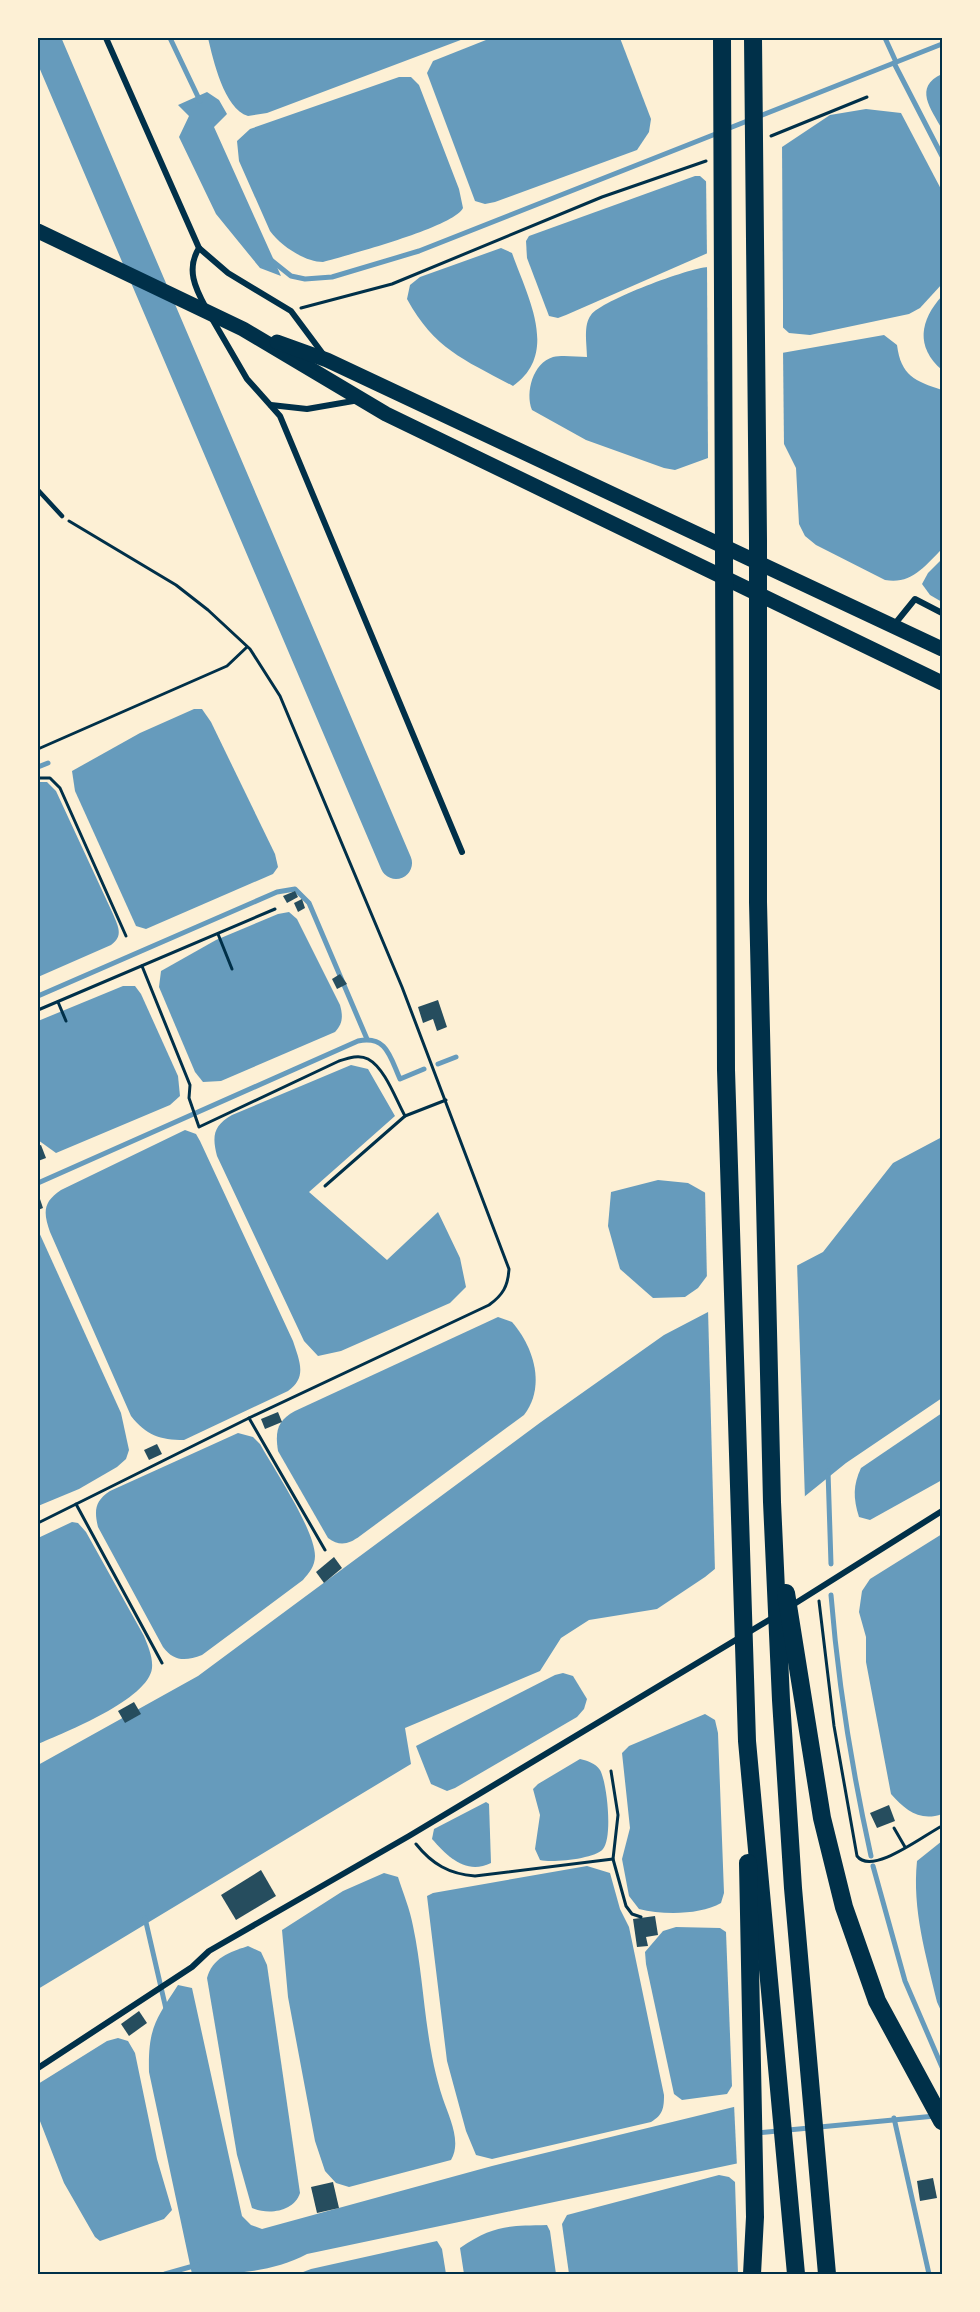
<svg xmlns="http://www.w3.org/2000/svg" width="980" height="2312" font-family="Spectral,serif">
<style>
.water{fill:#669bbc}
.pier{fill:#fdf0d5}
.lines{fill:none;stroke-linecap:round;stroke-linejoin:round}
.stream{stroke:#669bbc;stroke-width:5}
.river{stroke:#669bbc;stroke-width:32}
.building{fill:#264d5e}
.path{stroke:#003049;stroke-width:3}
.service{stroke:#003049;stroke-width:4.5}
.minor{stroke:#003049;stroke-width:6}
.primary{stroke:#003049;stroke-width:15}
.motorway{stroke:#003049;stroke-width:18}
.neatline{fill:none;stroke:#003049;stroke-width:2}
</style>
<rect width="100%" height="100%" fill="#fdf0d5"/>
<g class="water">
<path d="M208,38H466L267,113L248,116C224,109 213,59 208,38Z"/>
<path d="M491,38H620L651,119L649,132L637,150L495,202L485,204L475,201L427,73L433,61Z"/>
<path d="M942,74V129C931,109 913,87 942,74Z"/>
<path d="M399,77H411L419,85L459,189L463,208C454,227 348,255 323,262C305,262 281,246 270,231L239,161L237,141L250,129Z"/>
<path d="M207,92L219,100L227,114L214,127L281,276L260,268L216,214L179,137L189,116L178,105Z"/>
<path d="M866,109L901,113L942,191V284L920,308L909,314L810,335L789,333L778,323L773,153L830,115Z"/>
<path d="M695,176H700L709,184L717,249L566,315L558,318L549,316L527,258L526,241L529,236Z"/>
<path d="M501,248L512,253C527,296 560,353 513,386C465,360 435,350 407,299L410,285L420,277Z"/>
<path d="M708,267L719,454L675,470L664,468L586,440L532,410C525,392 533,363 553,357C563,355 577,357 587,357C587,344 583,325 591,315C602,300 689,268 708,267Z"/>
<path d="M942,296V370C915,347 920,320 942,296Z"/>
<path d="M884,335L897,345C901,376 915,381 942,390V549C925,566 911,585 885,580L816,545L805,536L799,524L796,468L780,436L776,354Z"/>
<path d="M942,559V602L930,595L922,584L928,573Z"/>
<path d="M194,709H202L211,722L275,854L278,867L273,874L146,929L136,926L75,791L72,771L140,733Z"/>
<path d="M38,782H47L56,791L113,914C118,926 124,936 111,945L38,977Z"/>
<path d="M289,912L297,919L340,1005C343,1016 343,1023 335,1032L221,1081L203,1082L195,1072L159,987L161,971L216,940L278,914Z"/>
<path d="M123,986H135L141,994L178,1076L180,1096L170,1105L56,1153L38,1140V1021Z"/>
<path d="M351,1065L368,1069L395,1116L309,1192L387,1260L438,1212L460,1258L466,1287L450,1303L341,1351L318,1356L304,1341L217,1156C212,1136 213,1126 232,1115Z"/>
<path d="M185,1130L196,1134L200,1141L293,1341C299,1360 308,1377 288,1391L184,1440C160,1440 146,1435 131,1416L50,1232C43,1212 43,1202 61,1190Z"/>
<path d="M942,1137V1398L846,1463L705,1577L657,1609L589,1620L561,1638L540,1671L405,1728L411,1764L38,1989V1765L198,1676L541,1422L664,1335L823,1252L893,1163Z"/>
<path d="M658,1180L688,1183L711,1196L710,1272L698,1288L685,1297L653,1298L620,1269L608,1226L611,1192Z"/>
<path d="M38,1230L121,1413L129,1450L126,1459L117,1467L79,1489L38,1506Z"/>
<path d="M498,1317L512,1322C534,1347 546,1387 524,1415L360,1536C349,1544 340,1547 328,1538L278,1451C275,1431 277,1421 295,1411Z"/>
<path d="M942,1413V1480L870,1520L859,1517C853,1498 853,1485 861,1468Z"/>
<path d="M238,1433L253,1437L260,1444C274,1469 315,1530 315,1556C315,1566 309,1573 303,1580L202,1655C186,1661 174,1662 163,1647L98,1527C94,1510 95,1501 110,1491Z"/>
<path d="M72,1522L78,1523L86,1532L144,1636C148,1646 153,1657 152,1668C149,1699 64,1733 38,1744V1538Z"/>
<path d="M942,1534V1814C920,1822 905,1810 891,1794L866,1662V1637L859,1612L862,1591L870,1579Z"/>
<path d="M563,1673L573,1676L587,1699L584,1709L577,1717L455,1788L447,1791L431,1784L416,1746L555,1675Z"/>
<path d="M705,1714L715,1720L718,1733L724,1893L721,1903C700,1915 663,1915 639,1909L629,1896L622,1859L630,1828L622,1753L629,1746Z"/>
<path d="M580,1759C588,1761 595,1763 600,1770C607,1782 613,1837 603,1849C595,1859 552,1863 540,1860L535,1849L540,1815L533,1789L538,1784Z"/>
<path d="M486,1802L489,1804L491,1863C466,1875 448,1857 432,1839L434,1829Z"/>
<path d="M942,1841V2013L937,2002C926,1955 912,1910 917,1861Z"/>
<path d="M587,1866L610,1873L620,1909L629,1927L664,2095C664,2108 663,2115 651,2122L492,2159L476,2155L466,2131L447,2061L427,1896L433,1893Z"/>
<path d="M384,1873L398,1877C403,1893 410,1909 413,1926C425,1983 424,2042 443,2099C449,2117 462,2142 451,2160L349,2187L336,2183L325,2171L315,2141L288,1997L282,1930L343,1891Z"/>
<path d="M676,1927L720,1928L726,1932L732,2086L727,2094L682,2100L674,2094L646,1964L645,1952L663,1931Z"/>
<path d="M248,1946L261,1952L267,1965L300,2193C294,2212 268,2215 252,2208L237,2155L207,1978C212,1958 230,1952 248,1946Z"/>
<path d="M178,1985L192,1988L242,2216L251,2225L262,2229L492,2166L746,2104L744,2162L307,2254C271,2273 232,2274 192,2274L149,2072C148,2029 155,2020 178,1985Z"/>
<path d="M118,2038L128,2041L135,2053L157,2159L172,2210L164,2219L100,2241L95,2237L64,2183L38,2116V2084L107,2041Z"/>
<path d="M719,2175L729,2177L735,2182L738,2274H569L562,2224L567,2215Z"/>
<path d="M547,2225L550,2231L556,2274H464L460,2248C494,2225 507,2226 547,2225Z"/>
<path d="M437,2241L442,2249L446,2274H298L311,2269Z"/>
</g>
<g class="pier">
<path d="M782,143L783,304V332L775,324L770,153Z"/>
<path d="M706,176L712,183L720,249L707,257Z"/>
<path d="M707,264L717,268L720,457L708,462Z"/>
<path d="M783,349L784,447L777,436L773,354Z"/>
<path d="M705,1189L714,1196L713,1272L707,1281Z"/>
<path d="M797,1262L805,1500L715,1572L708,1309Z"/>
<path d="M728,1930L735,2086L734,2090Z"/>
<path d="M747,2101L746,2164L737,2167L734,2104Z"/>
</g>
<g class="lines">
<g class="stream">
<path d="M170,38L200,101"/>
<path d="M885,38L896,62"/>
<path d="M894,63L942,156"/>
<path d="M727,129L942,44"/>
<path d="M271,260L291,276L305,279L332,277L419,251L718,133"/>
<path d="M38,767L48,763"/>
<path d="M38,996L277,892L295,889L309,903L367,1039"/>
<path d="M438,1064L456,1057"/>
<path d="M38,1183L358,1041C387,1035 390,1057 400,1079L424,1069"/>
<path d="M828,1471L831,1564"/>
<path d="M831,1595C838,1683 852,1770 871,1856"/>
<path d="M873,1866L905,1981L942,2067"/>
<path d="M145,1918L166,2009"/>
<path d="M894,2118L929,2274"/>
<path d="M756,2133L935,2116"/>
<path d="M165,2274L197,2265"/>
</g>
<path class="river" d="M44,38L396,863"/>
</g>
<g class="building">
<path d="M295,891L298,897L287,903L283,896Z"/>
<path d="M302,899L305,908L298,912L294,903Z"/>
<path d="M340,974L347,984L337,989L332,979Z"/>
<path d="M438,1000L447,1027L437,1031L433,1019L423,1023L418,1007Z"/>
<path d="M41,1145L46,1158L38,1161V1146Z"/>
<path d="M38,1193L43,1208L38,1210Z"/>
<path d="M278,1412L282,1422L265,1429L261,1419Z"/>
<path d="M157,1444L162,1454L149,1460L144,1450Z"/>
<path d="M334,1557L342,1568L324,1583L316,1572Z"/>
<path d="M134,1702L141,1714L125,1723L118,1711Z"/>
<path d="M889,1805L895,1821L877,1828L870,1813Z"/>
<path d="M261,1870L276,1896L236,1920L221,1895Z"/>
<path d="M655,1916L658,1935L646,1937L648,1946L637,1947L633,1919Z"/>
<path d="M139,2011L147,2023L129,2036L121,2024Z"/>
<path d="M933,2178L937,2198L920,2201L917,2181Z"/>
<path d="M333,2182L339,2208L317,2213L311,2187Z"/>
</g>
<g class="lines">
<g class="path">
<path d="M771,136L867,97"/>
<path d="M301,308L392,284L602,197L706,161"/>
<path d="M38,749L227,666L247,647"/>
<path d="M38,778H50L60,788L126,936"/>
<path d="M218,934L232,969"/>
<path d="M142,966L190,1085L189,1098L199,1127L339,1061C348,1058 359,1054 368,1059C385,1068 396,1100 405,1116L446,1100"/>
<path d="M58,1002L66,1021"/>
<path d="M38,1010L275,909"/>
<path d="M325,1186L405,1116"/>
<path d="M249,1418L325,1550"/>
<path d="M76,1504L162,1663"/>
<path d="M38,1523L249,1418L489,1305C503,1295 508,1286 509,1269L402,987L280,696L250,649L208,610L176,585L69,521"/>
<path d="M819,1601L834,1726L857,1856C872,1876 924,1835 942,1826"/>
<path d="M611,1771L618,1815L613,1859L626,1906L632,1914L641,1917"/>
<path d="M894,1828L905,1847"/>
<path d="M416,1844C432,1864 449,1874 475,1876L613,1859"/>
</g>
<path class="service" d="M38,490L62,516"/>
<g class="minor">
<path d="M106,38L199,248L228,273L291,311L323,354"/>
<path d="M199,248C186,269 195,288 206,308"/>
<path d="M211,317L247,379L280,416L462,852"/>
<path d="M271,405L307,409L359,400"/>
<path d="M894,625L915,599L942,613"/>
<path d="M791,1606L942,1511"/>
<path d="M38,2068L192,1967L209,1951L409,1836L774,1617"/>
</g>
<g class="primary">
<path d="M38,231L243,329L386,414L942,683"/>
<path d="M277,342L327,360L942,649"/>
</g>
<g class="motorway">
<path d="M722,38L726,1070L747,1741L796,2274"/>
<path d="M753,38L758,540V902L772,1502L781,1700L793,1888L827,2274"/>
<path d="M786,1593L822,1818L844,1907L877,2001L942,2121"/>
<path d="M748,1863L755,2217L752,2274"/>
</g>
</g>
<rect width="980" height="2312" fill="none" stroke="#fdf0d5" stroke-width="78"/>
<rect x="39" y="39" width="902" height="2234" class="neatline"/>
</svg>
